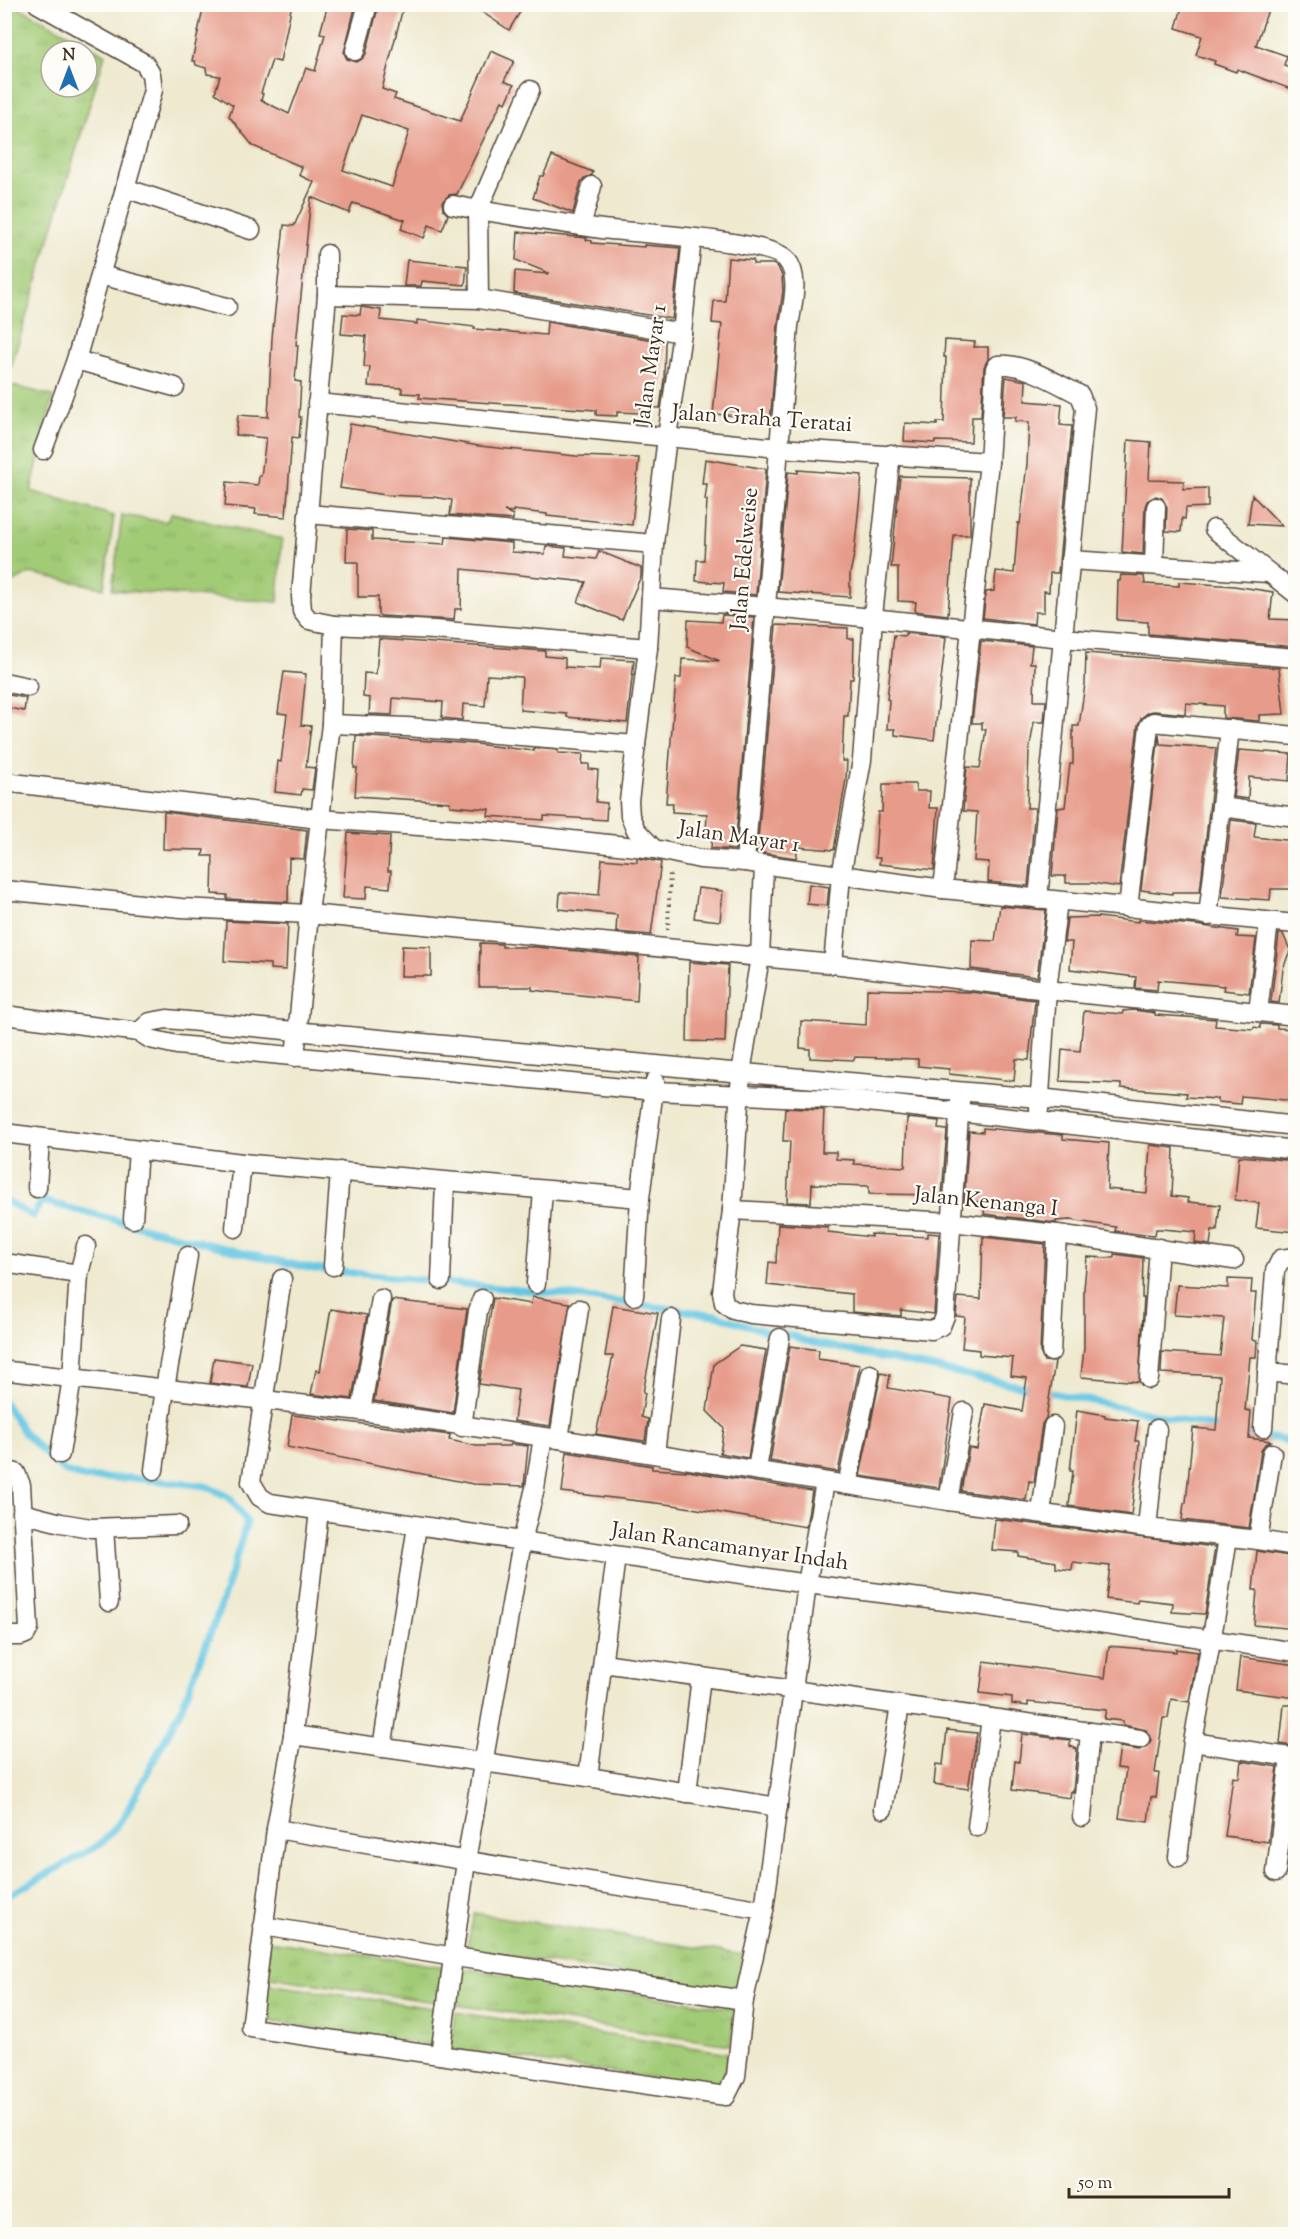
<svg xmlns="http://www.w3.org/2000/svg" width="1300" height="2239" font-family="'Sorts Mill Goudy',serif">
<style>
.grass{fill:url(#grass-tufts);stroke:#6e7a4a;stroke-width:1.5;fill-rule:evenodd}
.lines{fill:none;stroke-linecap:round;stroke-linejoin:round}
.stream{stroke:#64c6e2;stroke-width:7}
.building{fill:#e79b8a;fill-rule:evenodd}
.minor-casing{stroke:#564739;stroke-width:21}
.path{stroke:#564739;stroke-width:4;stroke-dasharray:1.5 4.5;stroke-linecap:butt}
.minor{stroke:#fff;stroke-width:18}
.labels{text-anchor:middle;dominant-baseline:central;stroke-width:4.5;stroke-linejoin:round;paint-order:stroke}
.street-label{font-size:22px;fill:#3b2a1e;stroke:#fdfcf7}
</style>
<defs>
<pattern id="grass-tufts" width="24" height="20" patternUnits="userSpaceOnUse" patternTransform="scale(1.5)"><rect width="24" height="20" fill="#a2cb76"/><path d="M3 7l-1-3M5 7V3M7 7l1-3M15 17l-1-3M17 17v-4M19 17l1-3" fill="none" stroke="#8cae66"/></pattern>
</defs>
<rect width="100%" height="100%" fill="#fdfcf7"/>
<filter id="ink" filterUnits="userSpaceOnUse"><feTurbulence type="fractalNoise" baseFrequency=".0167" numOctaves="2"/><feDisplacementMap in="SourceGraphic" scale="12" xChannelSelector="R" yChannelSelector="G"/><feConvolveMatrix kernelMatrix="1 2 1 2 8 2 1 2 1" color-interpolation-filters="sRGB"/></filter>
<filter id="wash" filterUnits="userSpaceOnUse"><feTurbulence type="fractalNoise" baseFrequency=".008" numOctaves="4" result="noise"/><feDisplacementMap in="SourceGraphic" scale="24" xChannelSelector="R" yChannelSelector="G"/><feGaussianBlur stdDeviation="1.35" result="paint"/><feColorMatrix in="noise" values="0 0 0 0 0 0 0 0 0 0 0 0 0 0 0 0 0 1.4 0 .05"/><feComposite in="paint" operator="in"/></filter>
<g filter="url(#wash)">
<rect width="100%" height="100%" fill="#eee9cf"/>
<g class="grass">
<path d="M4,5H15L105,54L6,384L53,396L31,491L114,516L104,588L30,573L14,582L5,578ZM51,51H87V87H51Z"/>
<path d="M172,513L282,539L278,602L112,590L122,515L166,522Z"/>
<path d="M474,1913L744,1955L739,1992L466,1950Z"/>
<path d="M269,1941L445,1967L440,2003L264,1976Z"/>
<path d="M461,1968L736,2009L730,2045L456,2005Z"/>
<path d="M260,1983L438,2009L435,2046L256,2019Z"/>
<path d="M455,2012L729,2053L722,2088L450,2049Z"/>
</g>
<g class="lines">
<g class="stream">
<path d="M4,1200L33,1216L42,1201L239,1252L314,1269L559,1294L716,1315L768,1332L792,1335L805,1341L1225,1429"/>
<path d="M4,1402L25,1434L64,1471L85,1478H132L206,1486L230,1498L247,1522L219,1611L181,1709L124,1817L101,1844L4,1898"/>
<path d="M1242,1433L1296,1442"/>
</g>
</g>
<g id="blocks">
<g class="building">
<path d="M204,4H292L280,62L272,60L261,93L263,94L261,100L289,114L306,68L315,71L325,34L320,33L328,4H356L344,53L347,59L357,62L362,59L366,54L379,4H404L382,89L396,94L394,99L460,121L491,51L514,61L504,81L514,85L506,103L502,101L457,194L449,195L442,202L443,209L448,215L442,230L429,225L424,238L401,229L405,220L353,203L349,213L311,197L296,345H298L295,381L301,382L299,417H301L299,438L292,437L286,517L255,514L256,509L225,506L227,482L258,485L259,476H261L266,438L236,435L238,415L268,417L272,338L284,225L294,226L314,182L299,175L302,167L253,146L229,116L233,105L215,93L220,76L207,74L206,68L196,65L195,61H192ZM362,115L409,131L392,187L343,170Z"/>
<path d="M470,4H525L509,30Z"/>
<path d="M1183,4H1270L1256,45L1287,56L1284,65L1296,69V91L1237,69L1236,72L1214,64L1215,61L1196,55L1202,36L1176,28Z"/>
<path d="M552,156L593,172L592,175L585,178L581,182L573,213L533,198L540,176H543Z"/>
<path d="M518,232L587,238L586,240L592,241V243L644,247V245L680,248L672,319L514,293L515,271L548,274L549,273L516,260Z"/>
<path d="M728,258L753,260V264H773L778,267L782,276L783,291L778,325L770,424L739,421V416L713,414L722,324L712,323L714,301H725Z"/>
<path d="M407,260L467,266L465,285L422,281L421,286H404Z"/>
<path d="M361,307L381,310L380,320L400,322L417,324V320L475,327L474,329L546,335L547,322L665,342L664,379L660,408L641,407L640,413L617,412V416L596,415V410L419,398L420,394L402,393V388L368,386L370,367H364L366,336L341,334L343,314L360,315Z"/>
<path d="M945,340L975,342L974,347H988V359L984,367L981,417H972L971,442L935,441V443L904,441L905,423L937,425V422H944L946,357H944Z"/>
<path d="M1006,377L1026,381L1025,401L1062,404L1060,425L1072,426L1058,573H1050L1049,592L1044,591V612H1035L1034,624L983,618L986,592L994,591L996,571L1014,573L1018,523L1020,524L1027,464L1029,422L1015,421L1016,417H1003Z"/>
<path d="M350,424L479,446L576,456L639,458L632,525L547,516V514L513,510V512L504,511L513,515V520L450,515L452,500L434,497L386,495L340,488Z"/>
<path d="M1128,440L1151,442L1149,480L1184,481L1183,489L1208,488V507L1186,508L1185,519L1182,518L1181,532L1166,531L1167,507L1162,498L1156,496L1147,501L1145,507L1143,554L1122,552Z"/>
<path d="M705,459L766,469L756,595L723,592L724,583L696,581L697,560H704L707,500H705L707,484H702Z"/>
<path d="M798,470L862,475L854,555L850,574V597L778,592L788,472L798,473Z"/>
<path d="M900,476L970,478V535H954L948,615L915,611L916,602L898,601V567H891Z"/>
<path d="M1252,495L1282,526L1248,524Z"/>
<path d="M347,529L372,531V540L445,544L446,537L512,543V552L545,554L546,546L566,548L565,556L596,559L599,551L641,568V576L622,620L578,602L586,582L462,569L461,609H455L454,620L381,616L378,614V597H358V562H346Z"/>
<path d="M1121,575L1144,576L1145,584L1179,586V582L1234,586L1273,592L1270,619L1296,620V647L1148,634V622L1117,620L1118,581H1120Z"/>
<path d="M722,615L754,617L735,850L711,848L712,835L706,834L707,814L672,812L673,803H666L676,678H681L682,659L720,661L687,647L688,620L721,622Z"/>
<path d="M776,625L848,628V639H854L853,679H850L848,716H844L842,761H847L846,779L834,850L798,847L796,858L757,852Z"/>
<path d="M905,633L946,637L934,740L895,735V729H887L889,700L887,699L894,635L905,636Z"/>
<path d="M379,639L545,651V656L565,658V667L600,669L601,658L634,660L627,723L567,717V714L520,710L522,677L487,675L485,706L463,704L462,720L442,718L443,702L393,698L392,715L369,714L370,698L363,697L364,673L376,674Z"/>
<path d="M981,641L1032,646L1030,663H1035L1034,701H1046L1044,722H1034L1029,752L1027,808H1035L1028,886L988,882L989,862L974,861L977,812L963,811L967,767L980,768L986,729H982V723H972Z"/>
<path d="M1086,653L1279,668L1284,714L1259,715V721L1223,718V706L1186,703L1185,714L1154,711L1149,712L1141,718L1138,725L1119,887L1092,883H1066V876H1052L1058,808L1065,807L1070,764H1073V726H1079L1085,684Z"/>
<path d="M284,672L306,674L301,725L311,726L306,767L315,768L312,790L302,789L301,795L275,792L278,761L281,762L287,714L278,713Z"/>
<path d="M4,694L26,698L24,711L4,707Z"/>
<path d="M1159,734L1160,744L1216,748L1200,892H1172V894L1141,890Z"/>
<path d="M356,736L475,744L534,751V748L558,750V753L583,754L582,764H589V769L598,770L596,802L607,803L606,820L544,816V820L488,816L489,809L450,806V802L355,796L357,768H354Z"/>
<path d="M1239,750L1291,754L1289,781L1249,777L1248,799L1233,797Z"/>
<path d="M883,784H916V791H930L929,808H938L934,870L879,864L880,858H875L878,812H882Z"/>
<path d="M164,812L307,830L304,859L289,858L288,902L227,899V895L212,894L213,856H203L204,850L163,849Z"/>
<path d="M1231,820L1256,823L1254,837L1296,841L1292,889H1271L1270,900L1222,897Z"/>
<path d="M348,833L390,836L388,871H391L390,888L367,886L366,899L343,898Z"/>
<path d="M637,858L661,862L651,935L616,932L617,915L559,909L560,892L599,895L602,859L637,862Z"/>
<path d="M809,884L829,887L827,906L807,904Z"/>
<path d="M698,888L723,891L720,921L694,918Z"/>
<path d="M1000,906L1046,910L1037,977L971,969L972,940L995,941Z"/>
<path d="M1098,917L1138,922V920L1195,925L1238,931L1237,937L1256,938L1249,993L1223,990L1224,986L1158,980L1157,990L1135,988L1136,977L1070,969L1072,942H1064L1067,918Z"/>
<path d="M226,921L288,924L286,970L270,969V964L224,961Z"/>
<path d="M1279,934H1283L1290,950L1283,969L1279,1003L1271,1002Z"/>
<path d="M480,943L502,944V947H536L639,957L637,1001L532,990V987H479Z"/>
<path d="M402,946L431,947V976H401Z"/>
<path d="M689,962L728,965L725,1042L687,1041Z"/>
<path d="M867,989L970,992L1035,1000L1029,1060L1016,1059L1014,1081L949,1074V1069L918,1066V1059L855,1057L854,1060L810,1058V1049L800,1048L801,1021L866,1025Z"/>
<path d="M1133,1010L1155,1013V1015L1216,1019L1215,1026L1253,1029L1254,1027L1260,1028V1024L1277,1025V1028L1293,1029L1290,1067L1296,1068V1101L1241,1096L1240,1104L1218,1102V1099L1186,1097L1187,1093L1121,1088V1084L1060,1081L1062,1049L1080,1051L1084,1011L1123,1014V1011Z"/>
<path d="M785,1108L824,1110L822,1152H836V1159L854,1160V1164L905,1167L907,1118L939,1121L938,1129L947,1130L942,1195L869,1194V1186L812,1184L811,1203L787,1202L790,1141H783Z"/>
<path d="M983,1128L1063,1135V1139L1109,1143L1107,1189L1147,1193L1150,1145L1174,1148L1172,1196L1188,1198V1202L1220,1205L1217,1230H1212L1210,1245L1195,1243L1196,1232L1162,1229H1156L1155,1235L1144,1234V1235L1115,1231L1116,1227L1070,1220L1056,1221V1223L984,1214L985,1206H978L979,1202L964,1201L969,1131L983,1132Z"/>
<path d="M1239,1156L1296,1161V1232L1256,1228L1259,1203L1235,1200Z"/>
<path d="M778,1224L828,1227V1232L871,1237V1234L928,1237V1233L939,1234L934,1314L901,1310V1316L852,1312V1294L767,1285L769,1262L776,1263Z"/>
<path d="M983,1237L1045,1244L1040,1352L1044,1361L1055,1362L1046,1418L1042,1424L1034,1482L1029,1481L1026,1500L961,1491L969,1448L977,1449L985,1404L1022,1411L1027,1378L1011,1376L1013,1358L979,1355V1350L962,1348L965,1317L956,1316L958,1297L981,1299Z"/>
<path d="M1114,1254L1143,1258L1142,1298H1144L1139,1382L1081,1377L1084,1348V1289L1087,1257L1114,1258Z"/>
<path d="M1228,1279L1252,1280L1251,1293H1256L1252,1340L1257,1341L1256,1357H1250L1245,1410L1251,1411L1249,1438L1271,1441L1264,1445L1261,1451L1249,1528L1182,1520L1184,1503H1186L1193,1428L1216,1430L1220,1376L1161,1373L1162,1352L1220,1356L1224,1318L1174,1315L1177,1285L1228,1288Z"/>
<path d="M532,1297L570,1303L550,1426L514,1421L518,1390L479,1384L493,1298L531,1304Z"/>
<path d="M392,1300L467,1309L453,1413L374,1401Z"/>
<path d="M613,1306L658,1313L643,1393H645L641,1417L648,1419L645,1441L596,1434L613,1356H605Z"/>
<path d="M331,1309L367,1315L352,1399L311,1394L316,1370L320,1371Z"/>
<path d="M740,1346L766,1350L748,1458L720,1453L724,1428L707,1411L714,1364Z"/>
<path d="M790,1346L819,1350L818,1359L860,1365L838,1472L770,1461Z"/>
<path d="M214,1358L252,1363L248,1387L210,1383Z"/>
<path d="M881,1373L890,1375L888,1388L952,1399L939,1488L860,1476Z"/>
<path d="M1077,1410L1105,1415V1417L1138,1421L1135,1441H1139L1138,1459L1131,1515L1069,1506L1073,1471H1070Z"/>
<path d="M292,1415L450,1435L449,1440L476,1446H510L511,1444L528,1446L524,1486L473,1484L287,1447Z"/>
<path d="M567,1452L652,1466V1469L688,1471L812,1491L806,1527L673,1505L562,1492Z"/>
<path d="M995,1519L1215,1547L1205,1614L1172,1612L1173,1603L1138,1599L1137,1603L1106,1599L1110,1566L1073,1562L1072,1570L1056,1568V1562L1018,1556V1552L992,1550Z"/>
<path d="M1257,1551L1296,1557V1629L1254,1625L1257,1590H1253Z"/>
<path d="M1109,1646L1176,1652V1649L1198,1652L1189,1702L1171,1699L1168,1718H1163L1155,1773H1159L1156,1798L1151,1797L1148,1822L1119,1818L1126,1769L1117,1768L1120,1747L1139,1750L1148,1746L1151,1740L1146,1730L1123,1725V1721L1104,1719L1106,1710L1028,1702V1706L1012,1704V1697L980,1693L984,1661L1105,1678Z"/>
<path d="M1240,1657L1296,1665V1698L1236,1690Z"/>
<path d="M1284,1705H1296V1747L1280,1744Z"/>
<path d="M947,1730L977,1733L968,1789L934,1784L936,1764L943,1765Z"/>
<path d="M1022,1734L1070,1740V1746L1077,1749L1073,1792L1071,1791L1070,1798L1012,1790L1015,1761L1019,1762Z"/>
<path d="M1241,1761L1278,1767L1268,1842L1225,1836L1233,1777L1239,1778Z"/>
</g>
</g>
</g>
<g filter="url(#ink)">
<use href="#blocks" fill-opacity="0" stroke="#564739" stroke-width="1.5"/>
<g class="lines">
<defs>
<g id="minor">
<path d="M38,4L144,63L151,74L153,90L76,360L43,450"/>
<path d="M355,51L368,4"/>
<path d="M125,188L251,230"/>
<path d="M453,205C502,215 552,222 602,229C634,233 769,240 786,259C801,276 792,306 789,326L745,862"/>
<path d="M581,226L592,186"/>
<path d="M692,238L682,333L667,437L654,544L648,648L629,801L630,816L636,830L654,849L700,859L745,862L943,889L1296,924"/>
<path d="M100,275L227,307"/>
<path d="M327,295L479,299L682,333"/>
<path d="M479,299L478,210L530,90"/>
<path d="M76,360L175,387"/>
<path d="M317,403L779,448L989,462"/>
<path d="M308,514L654,544"/>
<path d="M1214,529L1296,594"/>
<path d="M1070,560L1268,573"/>
<path d="M1154,564L1156,507"/>
<path d="M651,598L766,607L1063,638L1296,658"/>
<path d="M334,625L434,630L648,648"/>
<path d="M4,682L28,687"/>
<path d="M331,724L407,727L636,745"/>
<path d="M4,782L319,819L490,831L654,849"/>
<path d="M1221,807L1296,817"/>
<path d="M764,866L760,957L741,1073L732,1210L722,1292L724,1303L733,1310L751,1314L932,1330L941,1326L945,1316L960,1101"/>
<path d="M943,889L989,462L995,368L998,365C1023,362 1058,384 1080,395L1085,408L1038,899"/>
<path d="M4,890L181,908L309,914L331,724L334,625L309,620L302,611L301,596L327,295V254"/>
<path d="M1128,908L1149,726L1153,722L1296,736"/>
<path d="M1208,916L1230,729"/>
<path d="M833,964L841,876L862,760L874,606L891,454"/>
<path d="M1258,1012L1269,922"/>
<path d="M4,1015L139,1032"/>
<path d="M295,1057L309,914L833,964L1047,990L1296,1016"/>
<path d="M1039,1110L1047,990L1058,901"/>
<path d="M1296,1126L1039,1098L720,1071L167,1019L150,1022L139,1032L150,1039L177,1045L655,1091L850,1100L1296,1150"/>
<path d="M4,1133L242,1163L640,1198"/>
<path d="M37,1188L40,1138"/>
<path d="M732,1210L951,1222L1057,1234L1234,1260"/>
<path d="M133,1219L138,1150"/>
<path d="M235,1228L242,1163"/>
<path d="M4,1263L79,1274"/>
<path d="M333,1266L340,1171"/>
<path d="M282,1279L251,1482L260,1497L270,1503L807,1584L969,1604L1296,1652"/>
<path d="M441,1280L445,1182"/>
<path d="M536,1284L543,1190"/>
<path d="M634,1296L640,1198L655,1081"/>
<path d="M1051,1352L1057,1234"/>
<path d="M9,1371L361,1411L559,1439L948,1501L1147,1528L1258,1540L1296,1546"/>
<path d="M1267,1372L1296,1375"/>
<path d="M1149,1379L1159,1248"/>
<path d="M361,1411L381,1299"/>
<path d="M462,1427L478,1311L482,1299"/>
<path d="M1263,1428L1275,1271L1281,1259L1296,1257"/>
<path d="M559,1439L579,1309"/>
<path d="M60,1454L72,1378L79,1274L86,1246"/>
<path d="M655,1454L671,1319"/>
<path d="M757,1469L780,1338"/>
<path d="M4,1470L16,1473L21,1485L29,1628L26,1634L21,1636H4"/>
<path d="M154,1470L165,1388L188,1256"/>
<path d="M847,1485L870,1374"/>
<path d="M948,1501L964,1412"/>
<path d="M319,1511L293,1735L276,1829L251,2028L726,2096L736,2076L744,2000L764,1910L807,1584L825,1482"/>
<path d="M22,1513L61,1523L91,1528L177,1525"/>
<path d="M1041,1513L1053,1426"/>
<path d="M104,1528L109,1602"/>
<path d="M1147,1528L1157,1429"/>
<path d="M1258,1540L1272,1453"/>
<path d="M603,1663L1140,1739"/>
<path d="M293,1735L588,1777L778,1807"/>
<path d="M1193,1742L1296,1758"/>
<path d="M382,1748L417,1526"/>
<path d="M588,1777L616,1556"/>
<path d="M687,1793L701,1677"/>
<path d="M883,1809L900,1705"/>
<path d="M1082,1817L1090,1732"/>
<path d="M977,1827L991,1718"/>
<path d="M276,1829L764,1910"/>
<path d="M1178,1857L1193,1742L1217,1608L1228,1537"/>
<path d="M1276,1872L1290,1757"/>
<path d="M263,1926L455,1957L744,2000"/>
<path d="M440,2055L466,1861L522,1542L535,1488L543,1437"/>
</g>
</defs>
<use href="#minor" class="minor-casing"/>
<path class="path" d="M668,930L670,871"/>
<use href="#minor" class="minor"/>
</g>
</g>
<g class="labels">
<g class="street-label">
<text transform="translate(652 365) rotate(-82)">Jalan Mayar 1</text>
<text transform="translate(762 420) rotate(4)">Jalan Graha Teratai</text>
<text transform="translate(746 559) rotate(-85)">Jalan Edelweise</text>
<text transform="translate(739 838) rotate(8)">Jalan Mayar 1</text>
<text transform="translate(986 1203) rotate(6)">Jalan Kenanga I</text>
<text transform="translate(730 1548) rotate(8)">Jalan Rancamanyar Indah</text>
</g>
</g>
<rect width="1300" height="2239" fill="none" stroke="#fdfcf7" stroke-width="24"/>
<g transform="translate(69 69)"><circle r="28" fill="#fdfcf7" stroke="#afa8a0" stroke-width="1.5"/>
<path d="M0-4.5L10 22L0 15L-10 22Z" fill="#1f6fb2"/>
<text y="-9" font-size="16" font-weight="bold" text-anchor="middle" fill="#3b2a1e">N</text>
</g>
<path d="M1069 2188v9h160v-9" fill="none" stroke="#3b2a1e" stroke-width="3"/>
<text x="1078" y="2188" font-size="18" fill="#3b2a1e" stroke="#fdfcf7" stroke-width="4.5" paint-order="stroke">50 m</text>
</svg>
